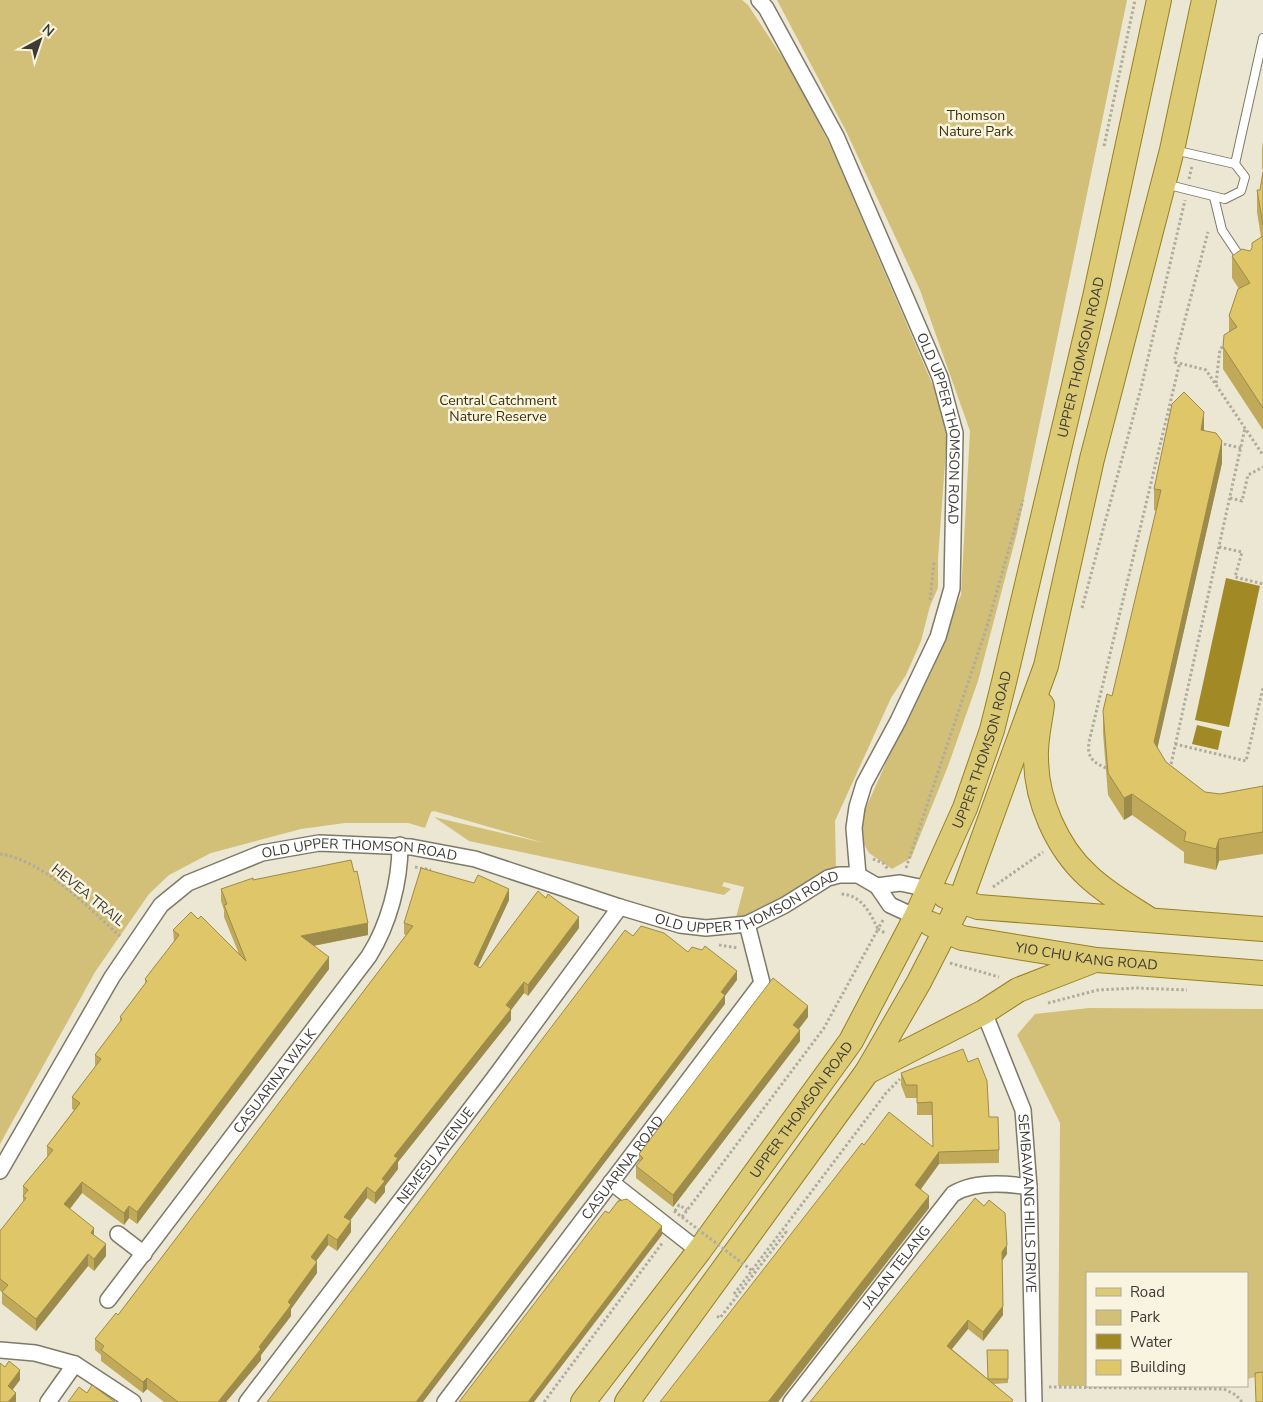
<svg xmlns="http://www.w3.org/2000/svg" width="1263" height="1402" font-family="'Nunito Sans',sans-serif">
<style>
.green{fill:#d2bf78}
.water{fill:#a18925}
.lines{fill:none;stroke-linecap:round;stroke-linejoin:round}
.lane-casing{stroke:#7f7a68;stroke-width:10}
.street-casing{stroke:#7f7a68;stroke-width:18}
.primary-casing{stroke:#968121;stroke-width:26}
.path{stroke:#b0ac9d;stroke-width:3;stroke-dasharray:2.5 2.5;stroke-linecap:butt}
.lane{stroke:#fff;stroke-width:8}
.street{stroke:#fff;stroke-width:15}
.primary{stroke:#ddca74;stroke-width:24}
.path-bridge{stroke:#b0ac9d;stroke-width:3;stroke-dasharray:2.5 2.5;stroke-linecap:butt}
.wall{fill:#c0aa5a}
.shaded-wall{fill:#9c8b4a}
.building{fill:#dfc669;stroke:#9c8b4a}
.labels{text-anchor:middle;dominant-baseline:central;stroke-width:5;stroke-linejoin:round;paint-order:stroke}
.park-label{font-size:14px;fill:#3b3107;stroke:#f9f4e0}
.street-label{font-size:14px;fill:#3d3b34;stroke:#f9f4e0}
</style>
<rect width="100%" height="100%" fill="#ece7d3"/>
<g class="green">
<path d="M0,0H742L748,5L794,75L832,149L948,421L938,559V588L930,606L921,641L906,675L891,698L835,821L836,870L735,921L744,887L724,882L722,886L731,889L724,895L469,841L434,817L544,843L434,811L431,812L425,828L408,823H345L301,829L211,853L169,875L149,894L95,972L0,1144Z"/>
<path d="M777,0H1127L1017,533L978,681L948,766L911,858L892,869L869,853L856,830L961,595L970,431L920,290L846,131Z"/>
<path d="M1089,1008L1263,1009V1375L1247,1379V1273H1087V1386H1118H1058L1060,1123L1017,1035L1035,1014Z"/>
</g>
<g class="water">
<path d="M1226,578L1260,586L1229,727L1195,720Z"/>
<path d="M1197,725L1222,731L1218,750L1192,744Z"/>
</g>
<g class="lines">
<defs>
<g id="lane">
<path d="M1235,164L1263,38"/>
<path d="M1165,184L1225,199L1241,191L1245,177L1235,164L1174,150"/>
<path d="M1214,197L1222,230L1242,260"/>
</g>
<g id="street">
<path id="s1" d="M759,0L766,8L836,136L940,377L955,433L952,588L938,637L898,721L864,784L857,807L854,828L858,875"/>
<path d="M877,886L900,883L929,889"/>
<path id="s2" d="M984,1012L1023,1110L1029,1187L1034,1402"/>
<path id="s3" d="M0,1171L112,977L161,905L188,883L262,853L319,843L411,847L475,859L620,907L680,925L706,928L747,924L785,905L828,878L839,875H858L877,886L890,905L916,917"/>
<path d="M611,1182L699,1251"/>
<path d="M118,1234L144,1254"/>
<path id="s4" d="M108,1300L369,956C389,924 400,882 400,845"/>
<path d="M0,1350L35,1353L75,1364L133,1402"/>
<path d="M48,1402L75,1364"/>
<path id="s5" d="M247,1402L494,1078L620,907"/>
<path id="s6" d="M445,1402L762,983L747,924"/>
<path id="s7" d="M791,1402L953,1194C974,1181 1005,1183 1029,1187"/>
</g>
<g id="primary">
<path d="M1042,705C1040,722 1035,740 1036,758C1036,800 1057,848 1088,876C1106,893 1127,905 1147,918"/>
<path d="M945,896L978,907L1263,929"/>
<path id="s8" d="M931,924L962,938L1097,960L1263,973"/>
<path d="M867,1072L984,1012L1018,990L1095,960"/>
<path id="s9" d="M583,1402L699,1251L851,1041L916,917L965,808L992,730L1004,682L1095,297L1159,0"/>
<path d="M627,1402L867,1072L919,982L960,902L1046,666L1092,459L1172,150L1204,0"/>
</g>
</defs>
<use href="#lane" class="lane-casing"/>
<use href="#street" class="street-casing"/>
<use href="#primary" class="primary-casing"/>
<g class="path">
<path d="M1104,146L1135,0"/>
<path d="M1189,179L1192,166"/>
<path d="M1175,362L1206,370L1263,455"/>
<path d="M1216,383L1220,349L1225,345"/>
<path d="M1219,443L1241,448"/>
<path d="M1230,498L1242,501L1248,475L1263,467"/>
<path d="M1219,547L1242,552L1235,577L1263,584"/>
<path d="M930,600L934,562"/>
<path d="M1082,608L1141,388L1185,200"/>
<path d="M1175,744L1246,761L1263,688"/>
<path d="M1106,768C1092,762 1087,757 1089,742L1179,366L1174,361L1208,232"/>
<path d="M1170,769L1245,428"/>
<path d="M0,854C44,860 88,908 120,936"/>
<path d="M873,859L883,863L888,869"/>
<path d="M415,867L431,870"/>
<path d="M906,868L987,626L1023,500"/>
<path d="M993,887L1043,852"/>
<path d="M883,920L878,929L885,933"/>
<path d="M719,945L738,948"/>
<path d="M950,963L999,977"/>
<path d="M1048,1003L1098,990L1136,988L1187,990"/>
<path d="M675,1211L679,1205L687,1210"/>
<path d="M682,1217L824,1028L878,929C870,913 862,895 841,894"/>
<path d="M734,1294L886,1093L900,1079"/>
<path d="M717,1316L720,1318L786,1232L783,1231"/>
<path d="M1049,1387L1224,1389L1236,1395L1242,1402"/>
<path d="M544,1402L663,1242"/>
</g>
<use href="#lane" class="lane"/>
<use href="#street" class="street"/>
<use href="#primary" class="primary"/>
<path class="path-bridge" d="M674,1211L754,1272"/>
</g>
<g class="wall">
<path d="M1263,142V170L1262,169V148Z"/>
<path d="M1263,172V430L1223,369V347L1229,332V316L1239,289L1232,278V256L1250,251L1252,249V243L1261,237L1257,212V190H1260Z"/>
<path d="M1204,430L1222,463L1157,748L1166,762L1205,792L1220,794L1263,786V854L1219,861L1216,870L1184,863V852L1132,815L1124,820L1108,795L1103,733V711L1112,696L1156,511L1154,510V489Z"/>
<path d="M253,880L368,935L314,946L329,969L137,1224L129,1218L124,1225L82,1193L70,1209L94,1235L106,1256L94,1271L88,1266L36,1331L2,1304V1292L0,1291V1231L23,1202V1186L47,1157V1146L74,1110L72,1109V1097L95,1067V1055L120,1023V1017L145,984V979L174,942L173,930L239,954L224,917V910L221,901V889Z"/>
<path d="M509,900L478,967L480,968L579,928L528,996L524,993L511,1010V1020L398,1162V1169L385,1186V1192L375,1204L367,1198L350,1221L351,1232L337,1251L328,1245L316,1261L317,1273L291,1309V1316L261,1355V1360L226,1402H164L147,1389L143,1393L101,1361V1355L95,1350V1339L118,1315L406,935L404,934V923Z"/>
<path d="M808,1017L799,1029L800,1041L673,1207L636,1178V1166L639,1163V1154Z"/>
<path d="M901,1073L989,1117L999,1150V1163L939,1164L921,1189L929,1208L778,1402H660L864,1145L933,1147L932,1115H917V1098H906L901,1085Z"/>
<path d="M1007,1254L1002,1261L1003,1315L983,1341L968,1329L952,1349L988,1379L1008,1350V1383L993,1384L1013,1402H810Z"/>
</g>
<g class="shaded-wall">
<path d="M1204,412V434L1201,430Z"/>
<path d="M1222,441V463L1154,763V742Z"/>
<path d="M1132,794V815L1124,820V798Z"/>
<path d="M1219,839V861L1216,870V849Z"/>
<path d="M509,889V900L474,975V964Z"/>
<path d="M579,917V928L528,996V985Z"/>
<path d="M368,923V935L301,948V936Z"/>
<path d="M329,957V969L137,1224V1212Z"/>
<path d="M737,971V980L725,996V1004L423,1402H416Z"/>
<path d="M524,982V993L511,1010V1020L398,1162V1169L385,1186V1192L375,1204V1193L394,1156Z"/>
<path d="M808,1006V1017L793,1036V1025Z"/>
<path d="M800,1030V1041L673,1207V1195Z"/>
<path d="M939,1152V1164L915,1197V1185Z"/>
<path d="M82,1182V1193L64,1216V1204Z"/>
<path d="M367,1187V1198L344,1228V1217Z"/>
<path d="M929,1196V1208L778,1402H768Z"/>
<path d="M129,1206V1218L124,1225V1213Z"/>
<path d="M351,1221V1232L337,1251V1240Z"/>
<path d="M662,1226V1235L534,1402H528Z"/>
<path d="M94,1228V1240L91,1233Z"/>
<path d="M328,1234V1245L311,1268V1257Z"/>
<path d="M106,1244V1256L94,1271V1259Z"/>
<path d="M1007,1245V1254L1002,1261V1252Z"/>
<path d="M88,1254V1266L36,1331V1319Z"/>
<path d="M317,1262V1273L291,1309V1316L261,1355V1360L226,1402H218L259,1347L288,1302Z"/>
<path d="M1003,1306V1315L983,1341V1332Z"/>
<path d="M968,1320V1329L947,1355V1346Z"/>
<path d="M20,1370V1380L8,1396V1386Z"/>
<path d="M147,1378V1389L143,1393V1382Z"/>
<path d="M16,1393V1402H8Z"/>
</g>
<g class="building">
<path d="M1263,172V225L1257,190H1260Z"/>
<path d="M1263,236V408L1223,347L1224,335L1237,327L1229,316L1238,289L1250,283L1232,256L1242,249L1250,251L1252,248V243Z"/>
<path d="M1184,392L1204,412L1201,430L1216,433L1222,441L1154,742L1166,762L1205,792L1220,794L1263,786V832L1219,839L1216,849L1184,841L1186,832L1132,794L1124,798L1108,773L1103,711L1107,694L1112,696L1161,490L1154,489L1172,404Z"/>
<path d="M351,860L354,872L357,871L368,923L301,936L329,957L137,1212L129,1206L124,1213L82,1182L64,1204L94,1228L91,1233L106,1244L94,1259L88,1254L36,1319L2,1292L8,1285L0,1279V1231L26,1198L23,1196L28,1190L23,1186L53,1150L47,1146L80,1103L72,1097L101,1059L95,1055L122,1019L120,1017L147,981L145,979L179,935L173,930L191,912L198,919L201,916L246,961L224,905L227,904L221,889L253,878V880Z"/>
<path d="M421,868L474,883L478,875L509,889L474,964L480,968L538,891L546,898L548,894L579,917L528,985L524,982L506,1005L511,1009L394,1156L398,1158L382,1179L385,1181L375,1193L367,1187L344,1217L351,1221L337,1240L328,1234L311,1257L317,1262L288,1302L291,1305L259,1347L261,1349L218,1402H178L147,1378L143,1382L101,1350L104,1346L95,1339L116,1313L118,1315L413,926L404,923Z"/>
<path d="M641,926L664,933L688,952L692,947L702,950L705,946L737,971L721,992L725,995L416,1402H267L625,930L633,936Z"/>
<path d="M773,978L808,1006L793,1025L800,1030L673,1195L636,1166L643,1158L639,1154Z"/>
<path d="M963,1049L968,1062L978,1058L987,1081L989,1117H998L999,1150L939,1152L915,1185L929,1196L768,1402H660L862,1143L864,1145L889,1112L933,1147L932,1102L917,1103V1085H906L901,1073Z"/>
<path d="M975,1198L984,1206L989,1200L1005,1213L1007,1245L1002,1252L1003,1306L983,1332L968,1320L947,1346L1013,1400L1011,1402H810Z"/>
<path d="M627,1199L662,1226L528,1402H459L605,1211L609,1213L618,1201Z"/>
<path d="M987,1350H1008V1379H988Z"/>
<path d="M9,1361L20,1370L8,1386L16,1393L8,1402H0V1363L5,1367Z"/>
<path d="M1263,1372V1402H1256L1255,1373Z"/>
<path d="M92,1385L115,1402H68L79,1387L87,1393Z"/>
</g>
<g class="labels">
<g class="park-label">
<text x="976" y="115">Thomson<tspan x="976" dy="16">Nature Park</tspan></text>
<text x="498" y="400">Central Catchment<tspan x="498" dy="16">Nature Reserve</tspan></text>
</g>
<g class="street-label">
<text stroke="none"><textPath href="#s9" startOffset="1175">UPPER THOMSON ROAD</textPath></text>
<text stroke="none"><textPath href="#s1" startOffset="470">OLD UPPER THOMSON ROAD</textPath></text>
<text stroke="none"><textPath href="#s9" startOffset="770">UPPER THOMSON ROAD</textPath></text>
<text stroke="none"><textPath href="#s3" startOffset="524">OLD UPPER THOMSON ROAD</textPath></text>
<text transform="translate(88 895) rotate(39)">HEVEA TRAIL</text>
<text stroke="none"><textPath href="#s3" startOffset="929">OLD UPPER THOMSON ROAD</textPath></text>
<text stroke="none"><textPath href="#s8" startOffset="160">YIO CHU KANG ROAD</textPath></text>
<text stroke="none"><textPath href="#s4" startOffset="275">CASUARINA WALK</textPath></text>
<text stroke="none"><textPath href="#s9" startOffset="365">UPPER THOMSON ROAD</textPath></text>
<text stroke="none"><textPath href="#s5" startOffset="310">NEMESU AVENUE</textPath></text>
<text stroke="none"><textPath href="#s6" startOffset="294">CASUARINA ROAD</textPath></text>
<text stroke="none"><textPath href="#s2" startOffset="199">SEMBAWANG HILLS DRIVE</textPath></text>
<text stroke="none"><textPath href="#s7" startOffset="171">JALAN TELANG</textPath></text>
</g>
</g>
<rect x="1086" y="1272" width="162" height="115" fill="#f9f4e0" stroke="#aeaa9b"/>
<rect x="1096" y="1288" width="25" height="8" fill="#ddca74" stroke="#aeaa9b"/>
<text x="1130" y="1297" font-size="15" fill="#3d3b34">Road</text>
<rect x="1096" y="1310" width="25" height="15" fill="#d2bf78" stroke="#aeaa9b"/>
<text x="1130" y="1322" font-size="15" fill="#3d3b34">Park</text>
<rect x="1096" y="1334" width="25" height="15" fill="#a18925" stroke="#aeaa9b"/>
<text x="1130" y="1347" font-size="15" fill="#3d3b34">Water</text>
<rect x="1096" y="1360" width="25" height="15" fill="#dfc669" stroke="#aeaa9b"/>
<text x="1130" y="1372" font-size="15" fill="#3d3b34">Building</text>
<g transform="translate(40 40) rotate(40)" stroke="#f9f4e0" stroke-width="4" paint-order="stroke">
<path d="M0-4L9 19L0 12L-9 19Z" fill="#3d3b34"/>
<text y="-8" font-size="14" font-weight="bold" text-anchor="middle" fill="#3d3b34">N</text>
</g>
</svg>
